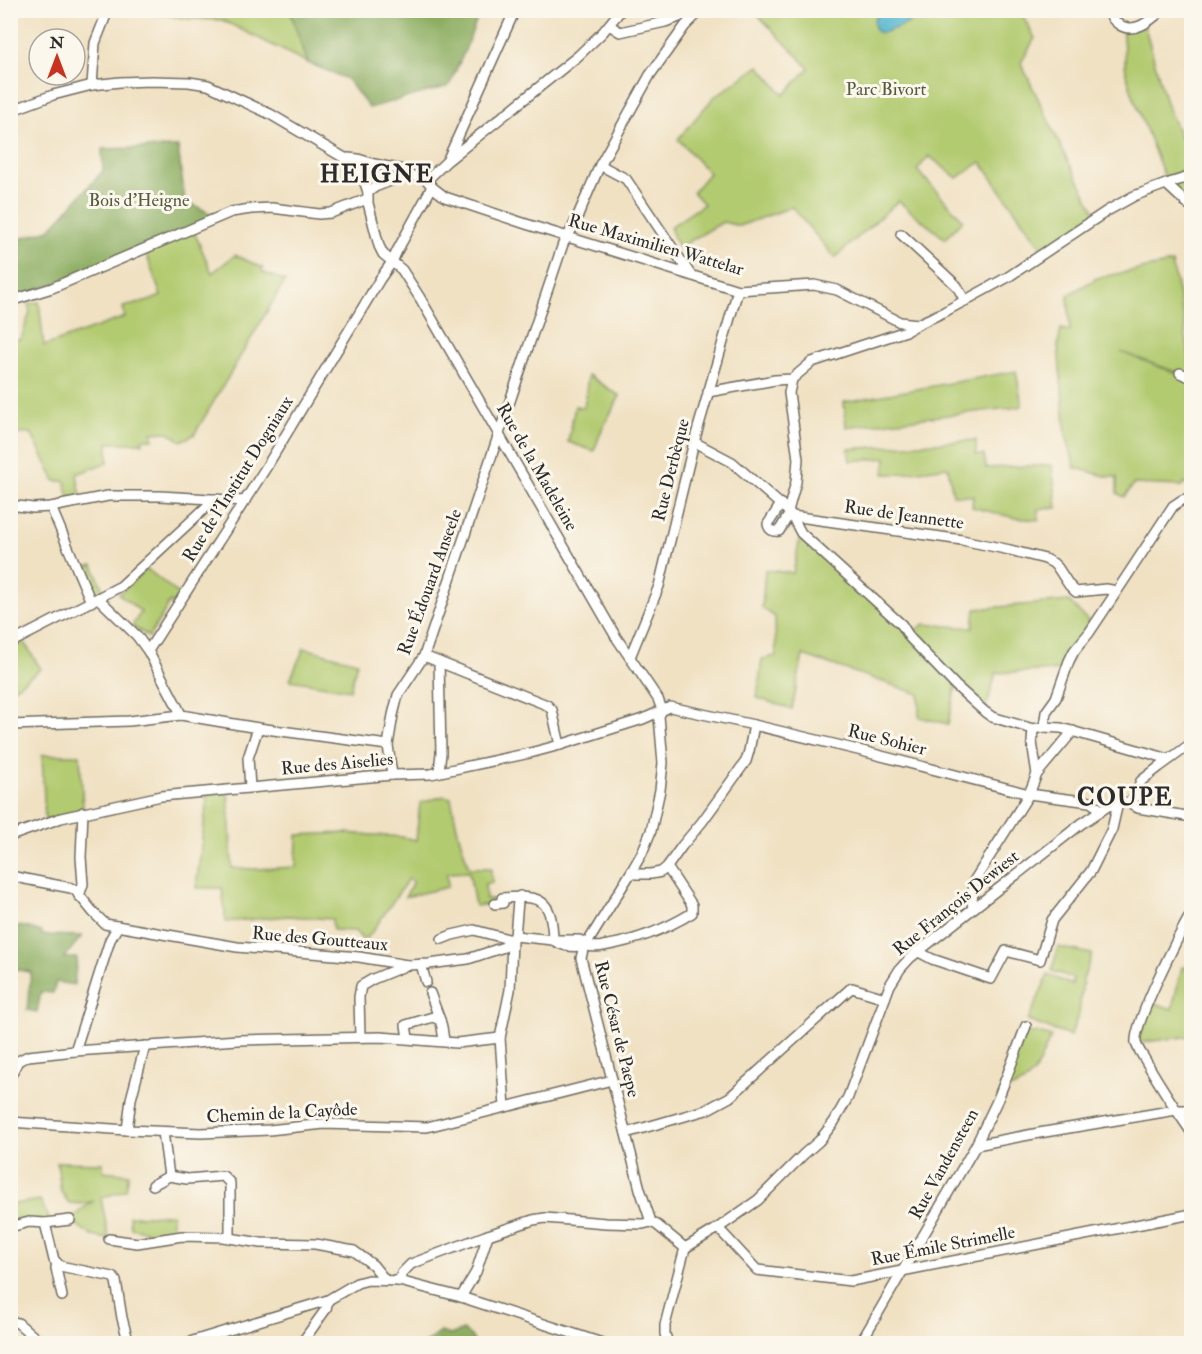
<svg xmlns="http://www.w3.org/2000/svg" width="1202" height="1354" font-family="'IM FELL Double Pica',serif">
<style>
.green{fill:#b2ca6f;stroke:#6e7a4d;stroke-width:1.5}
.forest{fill:#8dae62;stroke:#5c6c46;stroke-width:1.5}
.water{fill:#50b4cf;stroke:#3e707d;stroke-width:1.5}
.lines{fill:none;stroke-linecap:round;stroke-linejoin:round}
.minor-casing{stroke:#706b60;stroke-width:12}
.minor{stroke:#fff;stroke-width:9}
.labels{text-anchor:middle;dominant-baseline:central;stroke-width:6;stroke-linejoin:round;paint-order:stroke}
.park-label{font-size:18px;fill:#545b3f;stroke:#fbf7ec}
.street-label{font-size:18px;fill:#2b2b2b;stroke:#fbf7ec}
.district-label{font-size:24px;font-weight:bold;letter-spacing:1.5px;fill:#2b2b2b;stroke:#fbf7ec}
</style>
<rect width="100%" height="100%" fill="#fbf7ec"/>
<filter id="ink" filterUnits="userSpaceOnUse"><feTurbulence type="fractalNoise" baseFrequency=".0167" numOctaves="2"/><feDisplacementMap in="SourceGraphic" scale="12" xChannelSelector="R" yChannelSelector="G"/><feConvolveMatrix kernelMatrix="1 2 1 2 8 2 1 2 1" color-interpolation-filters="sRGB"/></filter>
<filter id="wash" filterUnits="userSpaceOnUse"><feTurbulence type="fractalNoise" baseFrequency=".008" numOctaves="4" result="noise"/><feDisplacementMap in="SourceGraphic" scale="24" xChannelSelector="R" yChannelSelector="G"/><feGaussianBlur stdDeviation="1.35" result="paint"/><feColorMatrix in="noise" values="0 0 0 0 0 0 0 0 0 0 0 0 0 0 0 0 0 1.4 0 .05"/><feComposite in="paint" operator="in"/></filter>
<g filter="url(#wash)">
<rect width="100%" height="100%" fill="#f0e1c3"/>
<g class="green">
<path d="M753,10L1020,11L1035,38L1021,63L1066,157L1097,215L1045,253L981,162L957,178L929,156L917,170L963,220L945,239L898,201L835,258L792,207L739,226L723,222L678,248L670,227L704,204L693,192L709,173L678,139L714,97L759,66L784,95L809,68Z"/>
<path d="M138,11H290L308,63L222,20L189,19Z"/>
<path d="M1122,26L1145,27L1166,103L1180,136L1191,153V170L1165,178L1135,101L1126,74Z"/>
<path d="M1191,177V208L1166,184Z"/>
<path d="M192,227L212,273L235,255L263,268L262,272L285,281L194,435L181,441L168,432L152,433L153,439H142L143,443H108V462L77,474L81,498H69L65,481H55L31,433L11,435L10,340L21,339L30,312L28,304L39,302L44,346L125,317L123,307L149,301L161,296L144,248Z"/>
<path d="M1172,263L1184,319L1191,374L1173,371L1121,352L1191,379V491H1188V485L1184,483L1182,486L1134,484L1124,497L1117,493V477H1109L1075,468L1066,435L1058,346L1061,329L1070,331L1068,295L1097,278Z"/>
<path d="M1016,371L1022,405L1018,407L846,427L844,402Z"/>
<path d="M588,375L620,396L602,429L594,451L568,442L575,406L584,408Z"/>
<path d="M976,440V455H984L986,468L1052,465L1057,508L1038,509L1039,520L1015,518L972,507L973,496L953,495L948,467L896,474H884L886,458L850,461L848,449Z"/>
<path d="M801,533L910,634L924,624L973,628L975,609L1069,601L1091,624L1065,670L996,673L985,712L956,686L948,724L919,717V694L803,655L792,709L757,698L762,659L776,656L775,617L762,608L765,570L793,573Z"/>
<path d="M93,565L104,592L92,596L81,568Z"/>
<path d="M147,569L181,596L173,605L170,602L149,637L132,626L141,612L119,594Z"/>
<path d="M22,639L41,669L11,690V651Z"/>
<path d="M304,648L357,662L350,690L290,680Z"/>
<path d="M42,755H80L83,809L45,821Z"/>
<path d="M228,789L232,868L256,869L296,867L297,835L345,833L402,837L416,840L420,803L444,796L451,798L458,832L469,868H491L492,883L485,884L486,899H491L492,904L475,906L469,872L447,873L448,887L405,897L413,882L408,879L370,935L363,940L355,931L333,930L332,919L288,916L226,922L222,888H196L208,792Z"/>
<path d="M1058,947L1092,954L1083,980L1079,1014L1070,1036L1028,1021L1048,975L1072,985L1073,978L1052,971Z"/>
<path d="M1182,967L1191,968V1036L1136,1043L1152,1002L1172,1009Z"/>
<path d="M1024,1031L1033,1034L1036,1032L1051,1037L1034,1073L1025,1082L1010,1089L1006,1078Z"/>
<path d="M57,1162L103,1163V1171L129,1174L126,1190L101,1198L109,1239L92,1236L70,1220L87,1205L94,1201L81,1204L69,1203L61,1192Z"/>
<path d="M40,1200L49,1218L45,1223L10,1225V1205Z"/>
<path d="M172,1214V1235L146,1239V1231L131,1228L129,1216H148Z"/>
</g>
<g class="forest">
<path d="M290,11V10L480,11L465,50L449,86L369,108L347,79L308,63Z"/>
<path d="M178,147L185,201L218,217L11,301V241L49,230L103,171L102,149Z"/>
<path d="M17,926L26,927L42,932V935L82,936L64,958H77L74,985L56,982L53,993L41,992L37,1012L27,1010L31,972L11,969V929Z"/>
<path d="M463,1330L471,1336L475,1343H425L440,1332L450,1335Z"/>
</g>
<path class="water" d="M881,11V10L928,11L927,13L904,25L882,33L878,32L875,30L874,20Z"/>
</g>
<g filter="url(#ink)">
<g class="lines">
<defs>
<g id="minor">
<path d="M1108,10C1110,15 1113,20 1117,23C1133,36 1150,21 1162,10"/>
<path d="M609,25L620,32L665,22L679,17"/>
<path d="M92,85L95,43L108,10"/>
<path d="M10,111L53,95L92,85L120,82L152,81L189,82L208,85L270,114L353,163L364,180L368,192"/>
<path d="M348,158L358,159L374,164L403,170L406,175"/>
<path d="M448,159L515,10"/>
<path d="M600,165L626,179L690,274"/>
<path d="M427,180L447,161L578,56L603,32L621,10"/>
<path d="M1166,184L1192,208"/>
<path d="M901,234L957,286L965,301"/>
<path d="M10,301L52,288L231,212L251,209L272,208L319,214L331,213L367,199"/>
<path d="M1180,373L1192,378"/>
<path d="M708,392L775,380L792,379L812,362L906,331L918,324"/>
<path d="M694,442L732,462L788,511L792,516L962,540L1010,550L1045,559L1053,563L1058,568L1069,585L1076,592L1106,589L1117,591"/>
<path d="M781,504L768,524C769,530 773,532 779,531L790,513"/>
<path d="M10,505L33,508L51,507L108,496H160L245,501"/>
<path d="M51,507L91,602"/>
<path d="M788,511L796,482L798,459L789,393L792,379"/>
<path d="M792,516L801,533L902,625L910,638L956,686L985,712L992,717L1033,729L1044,727L1061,728L1169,759L1171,757"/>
<path d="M98,598L137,636L148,651L178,708L181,715"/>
<path d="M10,643L121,586L215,499"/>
<path d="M148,651L267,466L380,279L392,262L397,251L432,187"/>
<path d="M424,656L547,705L552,710L560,745"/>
<path d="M630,657L659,586L694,442L738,290"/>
<path d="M439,662L441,753L439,772"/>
<path d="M662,710L658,699L616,637L420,298L402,270L383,254L379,246L368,203V192L375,187L403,176H420L427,180L432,187L445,197L526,224L738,290L814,285L837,290L900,322L918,324L944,312L1008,277L1107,211L1134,196L1166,184L1192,176"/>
<path d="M662,710L659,716L663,763L660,790L651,831L642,853L630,874L583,950L581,958L640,1189L651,1222L657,1225L685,1248"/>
<path d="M10,725L129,721L181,715L258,728L388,745"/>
<path d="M1044,727L1046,712L1056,698L1069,661L1074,651L1089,633L1117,591L1173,506L1182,500L1192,497"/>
<path d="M1033,729L1032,742L1037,774"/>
<path d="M392,775L388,745L393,715L398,695L424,656L563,244L573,227L600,165L650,75L685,26L701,10"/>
<path d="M250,787L248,758L258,728"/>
<path d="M1128,802L1138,808L1192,817"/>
<path d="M10,836L61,818L161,796L392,775L431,774L530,753L560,745L643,719L670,707L754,725L858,750L1029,794L1090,802L1102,810"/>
<path d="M630,874H651L661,872L667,867L682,846L702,822L746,761L749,751L754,725"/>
<path d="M10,876L71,888L75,890L93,912L105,924L237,947L359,957L407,965L429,964L468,959L504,947L515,936"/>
<path d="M79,896L83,884L81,857L83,812"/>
<path d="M495,904L503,903L502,898C542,895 552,899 553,940"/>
<path d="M973,907L972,902L974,881L1029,794L1037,774L1073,731"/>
<path d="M1192,912C1180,933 1133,1024 1136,1043C1138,1050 1144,1057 1147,1063C1161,1087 1176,1110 1192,1133"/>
<path d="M515,936L553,940H579L582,941L585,946"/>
<path d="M515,936L518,901L520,896"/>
<path d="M442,939L452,935L474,930L512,940L510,990L500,1038L505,1107"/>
<path d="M553,940C564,947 571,947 584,946C591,946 597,948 603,946C634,941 666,929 692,913V905L667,867"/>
<path d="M917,951L932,959L991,979L1006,951L1040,960L1052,920L1091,871L1112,829L1118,803"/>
<path d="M421,964L426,982"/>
<path d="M430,993L440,1020"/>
<path d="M360,1037L359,997L361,986L373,979L407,965"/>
<path d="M408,1038L406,1025L433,1017L440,1020L442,1027L444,1041"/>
<path d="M75,1051L110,940L118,926"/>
<path d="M10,1077L18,1061L28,1056L75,1051L238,1040L380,1037L457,1043L500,1038"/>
<path d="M10,1122L127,1130L201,1133L269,1130L324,1124L427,1127L612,1080"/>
<path d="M127,1130L131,1099L145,1046"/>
<path d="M163,1132L169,1176L187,1179L223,1176L230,1183V1238"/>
<path d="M626,1133L706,1110L730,1097L850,989L852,988L885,998"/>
<path d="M976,1145L1039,1133L1176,1110H1192"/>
<path d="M153,1185L169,1176"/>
<path d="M45,1223L54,1260L57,1263L56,1268L62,1296"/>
<path d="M10,1227L29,1222L45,1223L70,1220"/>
<path d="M718,1228L757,1270L851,1281L1192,1214"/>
<path d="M109,1239L137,1243L182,1236L223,1237L261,1243L315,1244L354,1251L373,1265L385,1280"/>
<path d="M685,1248L718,1228L758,1200L804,1154L819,1141L834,1122L848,1097L890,985L900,969L910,958L1081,824L1108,806L1128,802L1134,799L1141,781L1159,767L1192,743"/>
<path d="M57,1263L60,1266L113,1277L116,1281L122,1318L129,1344"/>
<path d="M399,1281L402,1273L411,1264L485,1236L533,1220L545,1218L606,1223L643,1224L651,1222"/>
<path d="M461,1297L476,1272L488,1235"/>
<path d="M10,1321L18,1323L42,1344"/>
<path d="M183,1344L328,1300L357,1283L368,1280L399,1281L461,1297L605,1344"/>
<path d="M301,1344L326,1309L328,1300"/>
<path d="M668,1344L665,1334V1325L685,1248"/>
<path d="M860,1344L976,1145L998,1099L1026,1026"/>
</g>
</defs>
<use href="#minor" class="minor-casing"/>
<use href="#minor" class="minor"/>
</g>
</g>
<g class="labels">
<g class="park-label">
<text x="886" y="89">Parc Bivort</text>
<text x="139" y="200">Bois d'Heigne</text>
</g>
<g class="street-label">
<text transform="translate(656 245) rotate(16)">Rue Maximilien Wattelar</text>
<text transform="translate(537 467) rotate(60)">Rue de la Madeleine</text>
<text transform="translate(671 470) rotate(-76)">Rue Derbèque</text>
<text transform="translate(238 479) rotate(-58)">Rue de l'Institut Dogniaux</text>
<text transform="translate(904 515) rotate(8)">Rue de Jeannette</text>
<text transform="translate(430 582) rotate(-70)">Rue Édouard Anseele</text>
<text transform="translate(887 740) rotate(14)">Rue Sohier</text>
<text transform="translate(337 764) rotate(-5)">Rue des Aiselies</text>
<text transform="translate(956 903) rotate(-39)">Rue François Dewiest</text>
<text transform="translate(320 939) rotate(5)">Rue des Goutteaux</text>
<text transform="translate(617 1029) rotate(76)">Rue César de Paepe</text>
<text transform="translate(282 1113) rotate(-3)">Chemin de la Cayôde</text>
<text transform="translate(944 1164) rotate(-61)">Rue Vandensteen</text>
<text transform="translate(943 1246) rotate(-11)">Rue Émile Strimelle</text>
</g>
<g class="district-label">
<text x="377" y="174">HEIGNE</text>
<text x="1125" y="797">COUPE</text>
</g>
</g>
<rect width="1202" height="1354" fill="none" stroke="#fbf7ec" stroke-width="36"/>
<g transform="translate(57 57)"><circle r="28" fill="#fbf7ec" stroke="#a8a59f" stroke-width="1.5"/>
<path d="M0-4.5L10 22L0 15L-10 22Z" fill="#c8321e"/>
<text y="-9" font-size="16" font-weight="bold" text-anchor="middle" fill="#2b2b2b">N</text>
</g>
</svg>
